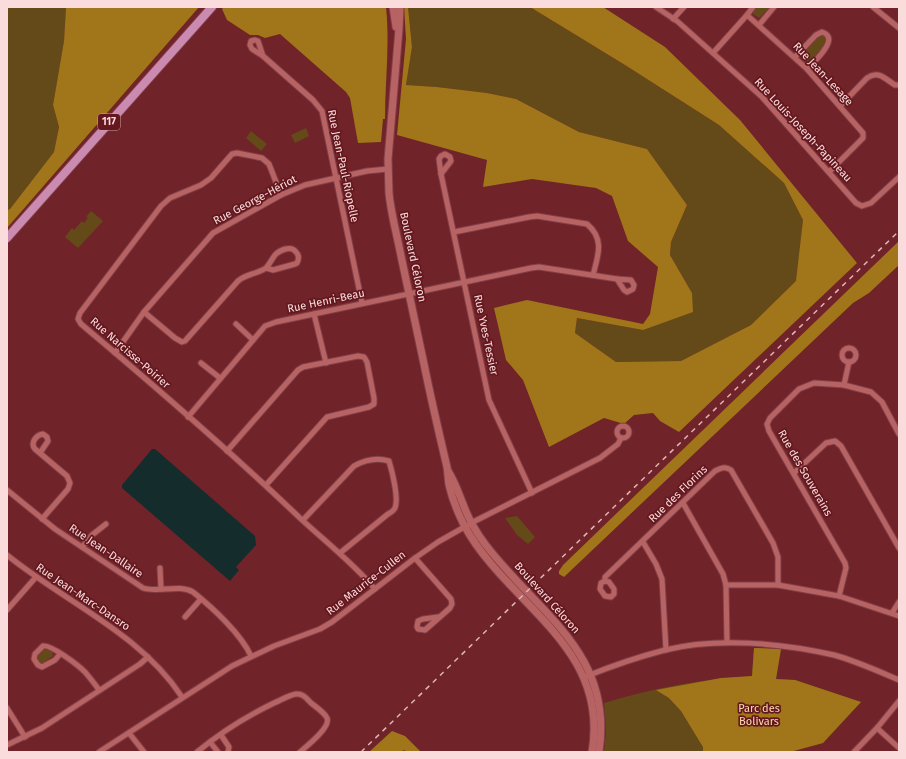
<svg xmlns="http://www.w3.org/2000/svg" width="906" height="759" font-family="'Fira Sans',sans-serif">
<style>
.green{fill:#644a19}
.forest{fill:#a17519}
.water{fill:#152c2d}
.lines{fill:none;stroke-linecap:round;stroke-linejoin:round}
.street-casing{stroke:#803f48;stroke-width:7}
.secondary-casing{stroke:#803f48;stroke-width:9}
.primary-casing{stroke:#803f48;stroke-width:10}
.street{stroke:#b76363;stroke-width:5}
.secondary{stroke:#b76363;stroke-width:7}
.primary{stroke:#cb8ab0;stroke-width:8}
.rail{stroke:#ddb7b7;stroke-width:1.5;stroke-dasharray:5 5;stroke-linecap:butt}
.labels{text-anchor:middle;dominant-baseline:central;stroke-width:3.5;stroke-linejoin:round;paint-order:stroke}
.shield{fill:#64171e;stroke:#cca1a2;stroke-width:1}
.shield-label{font-size:10px;font-weight:bold;fill:#f9dcdb}
.street-label{font-size:11px;fill:#f9dcdb;stroke:#64171e}
.park-label{font-size:11px;fill:#fbdeaf;stroke:#64171e}
</style>
<rect width="100%" height="100%" fill="#702328"/>
<g class="green">
<path d="M7,7H66L64,41L53,105L59,127L54,152L10,209L7,210Z"/>
<path d="M408,7H530L625,65L719,125L784,183L803,220L797,281L751,325L681,361L616,362L575,333L577,318L643,330L692,293L670,255L671,242L687,205L647,149L579,132L516,99L487,93L437,87L406,85L412,47Z"/>
<path d="M756,7H770L759,18L753,14V10Z"/>
<path d="M822,35L827,38V42L810,62L805,63L802,59V55L818,37Z"/>
<path d="M306,128L309,136L295,143L291,135Z"/>
<path d="M251,131L267,144L261,151L246,138Z"/>
<path d="M91,211L103,221L78,248L65,237L72,228L74,230L82,221L84,223L88,218L86,217Z"/>
<path d="M517,516L535,537L528,544L517,535L505,518Z"/>
<path d="M754,648L781,649L776,679L795,680L861,702L823,743L790,752H604L606,730L604,703C652,688 702,679 752,676Z"/>
<path d="M44,649L52,651L53,656L43,663H40L37,660L38,655Z"/>
</g>
<g class="forest">
<path d="M66,7H199L7,228V210L10,209L54,152L59,127L53,105L64,41Z"/>
<path d="M224,7H386C390,44 385,82 385,119H383L381,142L358,143L350,98L346,92L280,34L265,38L258,35H250L227,20L222,9Z"/>
<path d="M404,7H408L412,47L406,85L437,87L487,93L516,99L579,132L647,149L687,205L671,242L670,255L692,293L693,312L643,330L577,318L575,333L616,362L681,361L751,325L796,281L803,220L784,183L719,125L625,65L530,7H603L665,47L740,120L857,263L679,432L660,421L653,413L634,415L624,424L604,418L549,447L523,380L506,360L494,308L527,300L643,324L650,314L658,267L628,241L612,196L596,188L532,179L483,187L487,160L397,135L406,39Z"/>
<path d="M899,241V265L869,293L853,303L564,577L559,574V571L563,565Z"/>
<path d="M754,648L781,649L776,679L795,680L861,702L823,743L790,752H703V747L681,711L669,698L656,690L721,678L752,676Z"/>
<path d="M392,731L405,736L421,752H407L404,750L402,752H369Z"/>
</g>
<path class="water" d="M152,449H155L255,536L256,545L236,567L239,570L230,581L122,488V485Z"/>
<g class="lines">
<defs>
<g id="street">
<path d="M656,7L677,21L762,97L856,203L862,206L871,203L899,177"/>
<path d="M873,7L899,28"/>
<path d="M747,15L753,7"/>
<path d="M673,19L684,7"/>
<path d="M759,25L774,7"/>
<path d="M713,53L747,15L807,69L863,133V138L829,172"/>
<path d="M263,56L258,41L255,40L251,41L250,45L252,49L263,56L313,100L322,111L362,303"/>
<path d="M795,57L816,35L822,32C822,32 827,34 827,35C835,43 813,63 807,69"/>
<path d="M840,106L867,78C879,70 885,79 895,85H899"/>
<path d="M445,154L450,157L451,161L441,174L439,159L441,156Z"/>
<path d="M441,174L489,400L532,493"/>
<path d="M281,195L269,164L262,158L237,153L232,154L211,178L201,185L170,198L161,206L80,313L78,319L81,324C156,387 230,451 301,519C326,542 353,563 375,589"/>
<path d="M454,232L529,217L537,216L587,224C605,239 598,256 593,275"/>
<path d="M617,279L631,280L634,285L633,289L627,292L624,290Z"/>
<path d="M144,312L175,338L182,342L185,341L238,281C246,274 257,274 266,268C269,265 272,259 275,255C280,250 291,245 296,252C299,255 299,259 297,263L295,264L273,270L266,268"/>
<path d="M314,314L326,363"/>
<path d="M236,324L253,340"/>
<circle cx="849" cy="355" r="7"/>
<path d="M115,353L144,312L213,233L281,195L305,185L367,171L388,169"/>
<path d="M201,363L220,378"/>
<path d="M844,385L849,362"/>
<path d="M188,417L265,326L276,322L531,268L539,267L617,279"/>
<circle cx="623" cy="432" r="6"/>
<path d="M227,451L298,370L303,367L358,356L364,357L367,362L374,398V404L369,407L327,417L266,485"/>
<path d="M40,453L48,441L47,437L43,434C36,435 30,443 35,449L67,476L70,483L68,489L42,519"/>
<path d="M794,473L826,443L835,441L841,446L899,548"/>
<path d="M7,490L55,529L143,588C158,593 179,584 193,592C213,608 241,634 251,656"/>
<path d="M683,503L723,574L726,585L727,642"/>
<path d="M303,520L354,466C365,460 376,457 389,461C392,471 399,498 395,508C394,510 390,513 388,514L340,553"/>
<path d="M643,542L656,564L662,579L666,650"/>
<path d="M82,547L92,535L106,524"/>
<path d="M7,555C65,602 140,633 182,697"/>
<path d="M415,558L451,599L452,604L450,608L425,630L418,629L417,627L418,621L423,619L438,617"/>
<path d="M160,568L161,589"/>
<path d="M605,581V577L715,471C721,468 725,466 731,470L773,543L778,557V585"/>
<path d="M605,581L609,582L614,589V594L611,597L605,596L600,589L601,583Z"/>
<path d="M726,585H778L839,596L899,616"/>
<path d="M839,596L846,568L845,563L769,431L767,424L770,418L799,389L814,383L844,385L871,392L882,402L899,434"/>
<path d="M7,610L36,577"/>
<path d="M892,613L899,602"/>
<path d="M185,617L201,599"/>
<path d="M60,654L55,660L42,667L38,665L34,659L35,654L43,646C51,644 79,666 85,672C90,678 95,684 99,690"/>
<path d="M587,676C612,666 638,657 665,650C717,637 781,643 834,655C856,661 878,671 899,680"/>
<path d="M7,708L25,737"/>
<path d="M877,728L899,748"/>
<path d="M129,733L144,752"/>
<path d="M221,735L229,747L228,752"/>
<path d="M210,742L218,752"/>
<path d="M7,745L42,728L140,664L148,657"/>
<path d="M99,752L232,666L274,646L320,629L332,622L415,558L438,542L475,521L600,458L618,444L621,438"/>
<path d="M197,752C220,733 247,716 274,703C281,700 289,695 296,694C303,693 307,699 311,703C316,707 324,712 327,718C331,727 307,746 300,752"/>
<path d="M854,752L877,728L899,701"/>
</g>
<g id="secondary">
<path d="M393,7L396,27"/>
<path d="M400,7L399,29L388,159L389,193C391,214 397,235 401,256C409,292 416,328 424,364C431,399 439,433 447,467C448,473 448,479 449,485C452,498 458,513 464,525C507,605 610,645 592,752"/>
<path d="M448,471C455,482 458,492 463,504C468,518 476,532 485,544C537,613 614,652 599,752"/>
</g>
<path id="primary" d="M7,238L212,7"/>
</defs>
<use href="#street" class="street-casing"/>
<use href="#secondary" class="secondary-casing"/>
<use href="#primary" class="primary-casing"/>
<use href="#street" class="street"/>
<use href="#secondary" class="secondary"/>
<use href="#primary" class="primary"/>
<path class="rail" d="M361,752L899,231"/>
</g>
<g class="labels">
<rect class="shield" x="98" y="114" width="22" height="16" rx="3"/>
<g class="shield-label">
<text x="109" y="122">117</text>
</g>
<g class="street-label">
<text transform="translate(823 74) rotate(47)">Rue Jean-Lesage</text>
<text transform="translate(803 130) rotate(47)">Rue Louis-Joseph-Papineau</text>
<text transform="translate(343 166) rotate(78)">Rue Jean-Paul-Riopelle</text>
<text transform="translate(255 200) rotate(-28)">Rue George-Hériot</text>
<text transform="translate(413 257) rotate(78)">Boulevard Céloron</text>
<text transform="translate(326 301) rotate(-12)">Rue Henri-Beau</text>
<text transform="translate(486 335) rotate(78)">Rue Yves-Tessier</text>
<text transform="translate(130 353) rotate(41)">Rue Narcisse-Poirier</text>
<text transform="translate(805 473) rotate(60)">Rue des Souverains</text>
<text transform="translate(678 494) rotate(-44)">Rue des Florins</text>
<text transform="translate(106 551) rotate(34)">Rue Jean-Dallaire</text>
<text transform="translate(366 583) rotate(-38)">Rue Maurice-Cullen</text>
<text transform="translate(83 597) rotate(34)">Rue Jean-Marc-Dansro</text>
<text transform="translate(547 598) rotate(48)">Boulevard Céloron</text>
</g>
<g class="park-label">
<text x="759" y="708">Parc des<tspan x="759" dy="13">Bolivars</tspan></text>
</g>
</g>
<rect width="906" height="759" fill="none" stroke="#f9dcdb" stroke-width="16"/>
</svg>
